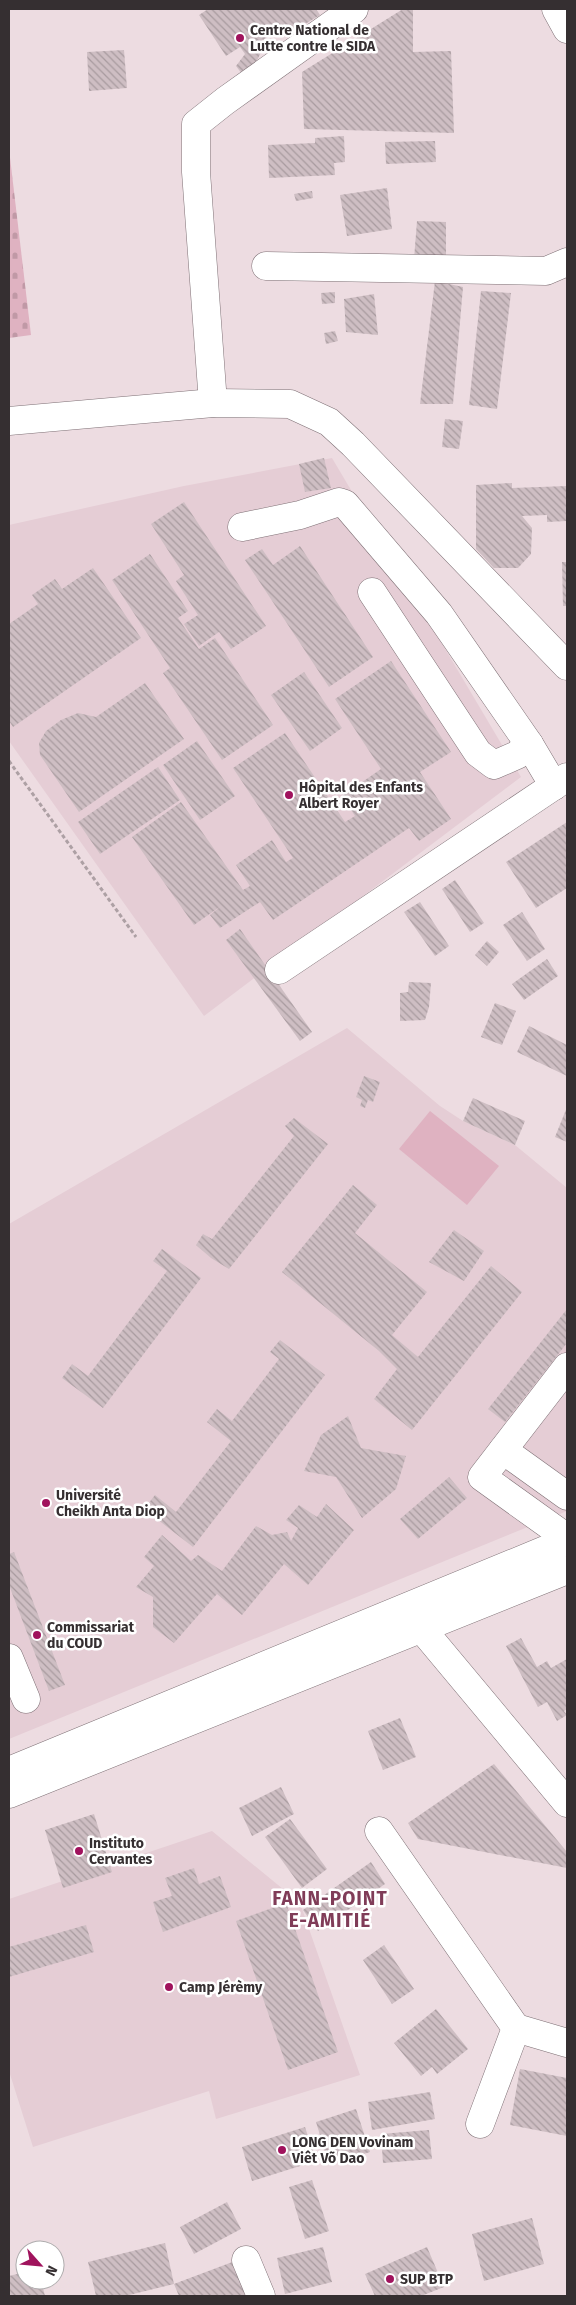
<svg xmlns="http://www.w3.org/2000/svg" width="576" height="2305" font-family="'Fira Sans',sans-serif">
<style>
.built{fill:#e5cdd5}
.grass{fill:#dfb2c1}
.cemetery{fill:url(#cemetery-stones)}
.building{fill:url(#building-back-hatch)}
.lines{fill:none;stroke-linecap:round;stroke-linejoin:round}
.minor-casing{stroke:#7e7075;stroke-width:29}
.major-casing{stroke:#7e7075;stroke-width:29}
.path{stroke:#ada0a4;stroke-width:3;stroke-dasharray:4 2.5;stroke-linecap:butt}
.minor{stroke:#fff;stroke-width:28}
.major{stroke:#fff;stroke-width:28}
.poi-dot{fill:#a0135d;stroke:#fff;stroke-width:2}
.labels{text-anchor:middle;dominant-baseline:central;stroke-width:5;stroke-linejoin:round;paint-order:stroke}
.poi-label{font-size:14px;font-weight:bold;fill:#352f31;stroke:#fff;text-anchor:start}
.district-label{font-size:19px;font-weight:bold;letter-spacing:1px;fill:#803c58;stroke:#fff}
</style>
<defs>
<pattern id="cemetery-stones" width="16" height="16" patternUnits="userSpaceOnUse" patternTransform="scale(1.25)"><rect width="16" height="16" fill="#dfb2c1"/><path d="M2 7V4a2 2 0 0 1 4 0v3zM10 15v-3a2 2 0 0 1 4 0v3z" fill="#c099a6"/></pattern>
<pattern id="building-back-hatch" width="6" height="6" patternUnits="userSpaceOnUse" patternTransform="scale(1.25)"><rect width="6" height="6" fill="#cebec3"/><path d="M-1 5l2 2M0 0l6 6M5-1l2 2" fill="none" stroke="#a89b9f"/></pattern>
</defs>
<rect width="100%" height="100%" fill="#eddce1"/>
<g class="built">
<path d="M332,458L521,777L204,1016L9,741V525L184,486Z"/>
<path d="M347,1028L440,1106L463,1121L515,1145L567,1188V1511L9,1739V1224Z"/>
<path d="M212,1831L300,1903L360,2075L216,2119L209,2091L33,2147L9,2071V1899Z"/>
</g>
<path class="grass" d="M430,1111L499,1166L467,1205L399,1149Z"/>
<path class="cemetery" d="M9,149L31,335L9,338Z"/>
<g class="building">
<path d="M208,9H316L320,15L292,32L287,24L257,44L262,50L253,69L242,74L236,66L245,54L240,47L226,56L199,15Z"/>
<path d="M403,9L413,10V52L451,51L454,133L304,129L302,72Z"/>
<path d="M124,50L127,88L89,91L87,52Z"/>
<path d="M344,136L345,162L334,163L335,175L269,178L268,145L315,143V138Z"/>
<path d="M435,141L436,162L386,164L385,142Z"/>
<path d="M387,188L392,229L347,236L340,195Z"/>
<path d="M312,191L313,198L296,201L294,194Z"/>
<path d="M417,221L446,222V264L414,259Z"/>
<path d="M435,281L463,287L453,404H420Z"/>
<path d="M481,291L511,293L497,409L469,405Z"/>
<path d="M335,292V303L322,304L321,293Z"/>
<path d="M374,294L378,335L346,332L344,299Z"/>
<path d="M335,331L338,341L326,344L324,333Z"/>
<path d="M445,419L463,421L459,449L442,447Z"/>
<path d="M324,458L331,488L305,492L299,464Z"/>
<path d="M512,483V488L567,486V521L547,522V515L522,516L532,528L531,554L518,568H494L476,549V485Z"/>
<path d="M184,502L266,626L231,649L219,632L199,646L184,624L198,615L176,581L184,575L151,524Z"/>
<path d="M300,546L373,657L329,687L245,560L262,549L273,565Z"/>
<path d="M150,554L188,611L178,618L199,649L215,638L273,725L222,760L163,673L170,668L112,580Z"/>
<path d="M562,562H567V606H563Z"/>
<path d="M93,568L141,638L13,727L9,721V624L38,604L32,595L55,579L62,589Z"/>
<path d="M391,661L451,752L420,772L451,819L419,841L409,828L273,920L260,902L220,928L210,915L221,906L194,925L132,837L181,802L243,890L250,886L236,865L272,840L286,862L293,858L233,768L285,733L345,822L355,816L342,796L381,769L335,699Z"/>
<path d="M304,672L342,728L310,751L271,695Z"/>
<path d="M145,683L184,739L79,812L40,755L39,743L46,731L61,720L78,713L96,717Z"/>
<path d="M197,741L235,796L200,820L163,765Z"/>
<path d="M158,767L180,800L100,854L78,822Z"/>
<path d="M567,822V888L536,908L506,862Z"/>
<path d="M455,880L484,923L470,932L442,889Z"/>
<path d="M420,902L449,946L435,956L404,912Z"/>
<path d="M522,912L545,949L527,961L503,925Z"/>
<path d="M240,929L312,1032L300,1041L226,940Z"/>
<path d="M487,941L499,952L487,966L475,955Z"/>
<path d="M547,959L558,976L524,1000L512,984Z"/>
<path d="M409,982L431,983L429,1007L425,1020L400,1021V993L408,992Z"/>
<path d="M495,1003L516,1011L502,1045L481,1037Z"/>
<path d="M529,1026L567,1045V1076L517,1052Z"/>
<path d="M364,1076L380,1082L373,1102L368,1100L365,1108L360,1106L362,1100L356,1097Z"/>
<path d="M473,1098L525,1121L515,1145L463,1121Z"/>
<path d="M567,1107V1142L555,1137Z"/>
<path d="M294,1118L328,1144L229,1269L211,1258L196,1245L203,1234L212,1239L294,1136L285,1126Z"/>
<path d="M353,1185L377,1205L355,1233L427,1292L392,1335L418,1357L491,1266L522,1292L412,1430L374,1399L397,1369L379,1351L282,1272Z"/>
<path d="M454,1230L484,1251L464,1281L429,1262Z"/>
<path d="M162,1249L201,1278L103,1408L62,1378L72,1364L88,1376L167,1271L153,1261Z"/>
<path d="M567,1309V1343L505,1422L488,1409Z"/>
<path d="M280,1340L325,1375L193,1547L144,1509L155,1495L176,1512L231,1441L207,1422L217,1409L232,1421L279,1359L270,1352Z"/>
<path d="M348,1416L361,1448L406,1456L396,1489L362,1518L336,1477L304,1471L321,1435Z"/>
<path d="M449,1477L467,1498L418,1539L400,1519Z"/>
<path d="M326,1504L354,1530L308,1585L284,1564L242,1615L217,1594L174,1643L153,1627V1597L136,1587L154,1566L144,1557L162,1535L191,1561L198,1555L222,1571L256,1526L272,1535L287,1532L291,1541L298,1528L286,1520L299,1505L317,1517Z"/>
<path d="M14,1552L65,1685L49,1691L9,1585V1554Z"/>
<path d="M521,1638L537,1667L547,1661L551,1668L567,1659V1709L564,1711L567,1715L557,1721L547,1702L538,1707L506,1646Z"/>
<path d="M400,1718L416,1757L383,1770L368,1731Z"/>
<path d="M494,1764L567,1852V1868L418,1839L408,1823Z"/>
<path d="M281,1787L294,1814L252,1836L239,1808Z"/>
<path d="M94,1814L112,1872L63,1888L45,1830Z"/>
<path d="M290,1819L327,1869L302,1888L265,1837Z"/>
<path d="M371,1862L385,1884L318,1931L303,1910Z"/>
<path d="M194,1868L199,1884L220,1876L231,1907L163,1932L153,1902L172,1896L165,1878Z"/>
<path d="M286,1903L338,2052L288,2070L236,1921Z"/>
<path d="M86,1925L94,1952L9,1977V1947Z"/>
<path d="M384,1945L414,1989L392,2004L363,1960Z"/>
<path d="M436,2009L468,2049L437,2074L432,2067L421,2076L394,2043Z"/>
<path d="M520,2069L567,2078V2136L510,2125Z"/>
<path d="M430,2092L435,2119L372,2130L368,2102Z"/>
<path d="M356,2109L370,2152L329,2165L316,2122Z"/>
<path d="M305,2127L316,2161L252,2181L242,2147Z"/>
<path d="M429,2130L432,2159L383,2163L381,2134Z"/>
<path d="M312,2180L329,2231L305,2239L289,2187Z"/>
<path d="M227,2202L241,2229L194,2254L180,2227Z"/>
<path d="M532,2218L544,2264L484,2281L472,2234Z"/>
<path d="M165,2243L174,2284L125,2296H96L88,2262Z"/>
<path d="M323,2247L332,2282L285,2294L277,2258Z"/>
<path d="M427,2247L444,2287L421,2296H375L365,2274Z"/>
<path d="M235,2261L248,2296H179L174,2284Z"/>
<path d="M25,2272V2280H41L45,2296H9V2276Z"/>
</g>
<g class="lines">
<defs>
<g id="minor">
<path d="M556,9L567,29"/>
<path d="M266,266L546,271L567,262"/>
<path d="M213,403L196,172V124L225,101L354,9"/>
<path d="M9,421L213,403L290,404L329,422L353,444L567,666"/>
<path d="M242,527L300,515L339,502L345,504L439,614L529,744L554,786"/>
<path d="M372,592L478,753L494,765L517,755L529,744"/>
<path d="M279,970L567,777"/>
<path d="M567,1367L482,1477L567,1538"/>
<path d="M503,1450L567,1496"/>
<path d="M421,1628L567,1803"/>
<path d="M9,1658L26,1699"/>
<path d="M379,1831L516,2028L480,2124"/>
<path d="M516,2028L567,2043"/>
<path d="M246,2260L261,2296"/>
</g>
<g id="major">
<path d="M9,1771L567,1541"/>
<path d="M9,1794L567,1570"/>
</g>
</defs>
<use href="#minor" class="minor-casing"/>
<use href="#major" class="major-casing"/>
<path class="path" d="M9,761L136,937"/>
<use href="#minor" class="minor"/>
<use href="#major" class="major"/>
</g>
<g class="poi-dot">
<circle cx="240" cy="38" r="5"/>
<circle cx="289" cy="795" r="5"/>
<circle cx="46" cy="1503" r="5"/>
<circle cx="37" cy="1635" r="5"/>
<circle cx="79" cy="1851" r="5"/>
<circle cx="169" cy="1987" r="5"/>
<circle cx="282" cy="2150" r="5"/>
<circle cx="390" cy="2279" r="5"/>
</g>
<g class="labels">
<g class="poi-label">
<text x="250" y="30">Centre National de<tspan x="250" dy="16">Lutte contre le SIDA</tspan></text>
<text x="299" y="787">Hôpital des Enfants<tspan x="299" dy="16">Albert Royer</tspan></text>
<text x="56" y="1495">Université<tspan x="56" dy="16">Cheikh Anta Diop</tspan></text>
<text x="47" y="1627">Commissariat<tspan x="47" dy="16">du COUD</tspan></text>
<text x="89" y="1843">Instituto<tspan x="89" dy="16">Cervantes</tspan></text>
<text x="179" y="1987">Camp Jérèmy</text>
<text x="292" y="2142">LONG DEN Vovinam<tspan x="292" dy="16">Viêt Võ Dao</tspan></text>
<text x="400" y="2279">SUP BTP</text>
</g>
<g class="district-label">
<text x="330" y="1898">FANN-POINT<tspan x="330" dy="22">E-AMITIÉ</tspan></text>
</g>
</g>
<rect width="576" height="2305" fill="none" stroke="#352f31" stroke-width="20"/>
<g transform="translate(40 2265) rotate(117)"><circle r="24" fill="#ffffff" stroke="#aeacad"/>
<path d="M0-4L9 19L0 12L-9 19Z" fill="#a0135d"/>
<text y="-8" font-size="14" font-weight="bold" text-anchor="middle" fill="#352f31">N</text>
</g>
</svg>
